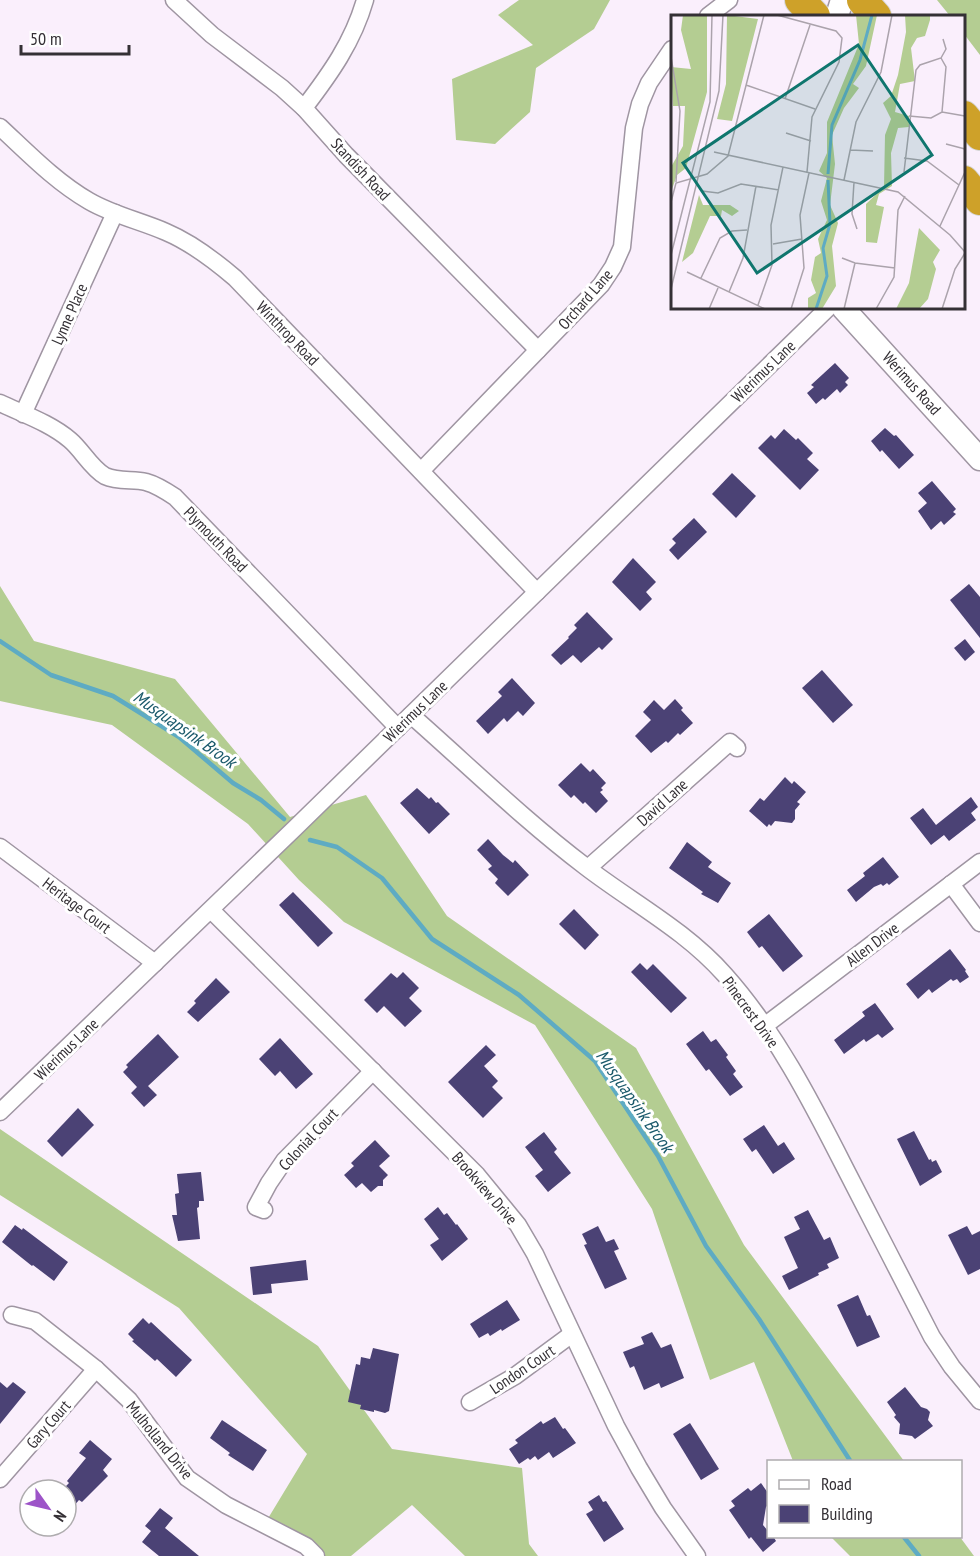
<svg xmlns="http://www.w3.org/2000/svg" width="980" height="1556" font-family="'PT Sans Narrow',sans-serif">
<style>
.forest{fill:#b4cd92}
.lines{fill:none;stroke-linecap:round;stroke-linejoin:round}
.stream{stroke:#5eabc3;stroke-width:4.5}
.building{fill:#4b4275}
.street-casing{stroke:#9f95a2;stroke-width:19}
.secondary-casing{stroke:#9f95a2;stroke-width:25}
.highway-casing{stroke:#d6d6d7;stroke-width:32}
.street{stroke:#fff;stroke-width:16}
.secondary{stroke:#fff;stroke-width:22}
.highway{stroke:#cea129;stroke-width:30}
.labels{text-anchor:middle;dominant-baseline:central;stroke-width:6;stroke-linejoin:round;paint-order:stroke}
.street-label{font-size:16px;fill:#343035;stroke:#fff}
.water-label{font-size:18px;font-style:italic;fill:#1a596b;stroke:#fff}
.inset-river{fill:none;stroke:#5eabc3;stroke-width:3}
.inset-road{fill:none;stroke:#aba3ac;stroke-width:1.5}
.view{fill:#0f766e;fill-opacity:0.15;stroke:#0f766e;stroke-width:3}
.inset-edge{fill:none;stroke:#343035;stroke-width:3}
</style>
<rect width="100%" height="100%" fill="#faeffc"/>
<g class="forest">
<path d="M519,0H610L594,29L536,68L530,112L495,144L456,140L452,79L533,45L498,15Z"/>
<path d="M937,0H980V55L964,34V16H950Z"/>
<path d="M0,586L34,641L175,679L290,817L366,795L447,916L636,1048L744,1245L904,1461H793L754,1362L710,1380L652,1209L535,1025L344,922L299,880L248,824L112,725L0,701Z"/>
<path d="M0,1129L318,1346L392,1449L522,1468L529,1544L538,1556H465L412,1505L351,1556H316L264,1525L307,1454L179,1308L0,1195Z"/>
<path d="M831,1537H960L974,1556H850Z"/>
</g>
<g class="lines">
<g class="stream">
<path d="M0,641L51,675L113,696L179,737L233,783L261,800L284,819"/>
<path d="M310,840L337,847L382,878L432,939L519,995L595,1061L658,1156L706,1246L759,1319L851,1462"/>
<path d="M903,1536L919,1556"/>
</g>
</g>
<g class="building">
<path d="M835,363L849,378L845,382L848,385L840,393L837,389L825,400L823,398L816,404L807,393L814,387L811,385Z"/>
<path d="M885,428L894,436L896,435L914,455L899,469L882,450L880,452L871,441Z"/>
<path d="M784,429L796,440L798,438L813,453L807,459L819,470L800,490L758,448L771,435L775,439Z"/>
<path d="M732,473L756,496L736,518L712,494Z"/>
<path d="M932,481L956,509L953,512L956,514L944,525L941,521L931,530L918,511L927,503L918,493Z"/>
<path d="M694,518L707,532L678,560L669,550L676,543L672,539Z"/>
<path d="M633,558L656,582L646,592L652,599L640,611L612,582Z"/>
<path d="M969,584L980,597V638L950,600Z"/>
<path d="M587,612L613,639L602,650L599,647L581,663L573,655L561,665L551,655L569,638L568,637L577,628L574,625Z"/>
<path d="M965,639L975,652L965,661L954,648Z"/>
<path d="M822,670L853,705L833,723L802,688Z"/>
<path d="M512,678L535,703L523,716L518,711L507,722L504,718L488,734L476,721L502,696L498,692Z"/>
<path d="M675,699L683,708L681,710L693,723L680,735L678,733L668,743L666,741L651,753L635,736L651,720L643,712L654,700L664,710Z"/>
<path d="M581,763L590,772L593,769L606,783L601,788L603,790L600,792L608,801L596,813L585,802L583,804L574,795L571,798L558,785Z"/>
<path d="M785,777L792,784L794,781L806,792L797,802L800,804L795,810V819L792,823L775,821L771,826L769,824L767,827L749,811L760,798L764,801Z"/>
<path d="M417,788L429,799L431,797L436,803L438,802L450,814L429,834L400,803Z"/>
<path d="M971,797L978,807L971,813L976,820L949,841L944,835L931,845L910,818L923,808L936,825Z"/>
<path d="M488,839L503,855L513,863L515,860L529,875L508,896L495,883L498,879L488,869L492,866L477,850Z"/>
<path d="M687,842L712,862L708,867L731,883L718,903L701,894L703,892L669,868Z"/>
<path d="M883,857L899,877L889,885L887,883L883,886L881,884L874,887L856,902L847,890L865,876L863,873Z"/>
<path d="M293,892L333,933L318,947L279,905Z"/>
<path d="M574,909L599,935L585,950L559,924Z"/>
<path d="M769,914L803,956L783,972L762,946L759,948L747,932Z"/>
<path d="M950,949L966,970L965,971L969,977L960,983L957,979L953,981L951,979L932,993L929,989L918,999L906,984Z"/>
<path d="M640,963L647,970L653,964L687,998L671,1013L631,972Z"/>
<path d="M403,972L419,988L409,998L422,1011L405,1027L384,1006L377,1013L364,1000L391,973L397,978Z"/>
<path d="M216,978L230,992L198,1022L187,1012L196,1003L194,1001Z"/>
<path d="M875,1003L894,1029L882,1038L878,1034L866,1042L864,1039L844,1054L834,1040L865,1016L862,1012Z"/>
<path d="M703,1031L711,1042L716,1039L728,1055L726,1057L736,1071L733,1074L743,1087L730,1096L709,1069L706,1071L686,1044Z"/>
<path d="M158,1034L179,1057L148,1086L157,1095L144,1107L131,1093L137,1087L123,1072L128,1067L126,1065Z"/>
<path d="M280,1038L313,1074L296,1089L280,1071L275,1076L259,1059Z"/>
<path d="M486,1045L496,1055L484,1066L498,1081L492,1087L503,1098L483,1118L448,1082Z"/>
<path d="M78,1108L94,1125L62,1157L47,1141Z"/>
<path d="M764,1125L778,1146L784,1142L795,1159L773,1174L756,1149L752,1152L743,1139Z"/>
<path d="M914,1131L929,1160L931,1159L932,1162L936,1160L942,1172L920,1186L897,1139Z"/>
<path d="M544,1132L557,1149L554,1152L571,1173L548,1192L535,1176L543,1170L525,1147Z"/>
<path d="M375,1140L390,1156L379,1166L388,1175L383,1180V1186H378L371,1192L362,1183L356,1188L344,1175L354,1166L351,1163Z"/>
<path d="M201,1172L204,1201H199V1207L197,1208L200,1239L178,1241L172,1215H177L175,1194L179,1193L177,1174Z"/>
<path d="M438,1207L444,1215L447,1213L456,1225L457,1224L468,1239L442,1261L430,1245L439,1239L424,1219Z"/>
<path d="M808,1210L824,1240L830,1237L839,1258L827,1264L829,1268L818,1273L819,1275L789,1290L782,1276L798,1268L784,1237L800,1229L794,1217Z"/>
<path d="M15,1225L22,1230L23,1228L68,1262L54,1281L33,1265L32,1266L2,1242Z"/>
<path d="M598,1226L606,1242L614,1239L619,1249L614,1251L627,1279L605,1289L584,1245L587,1244L582,1234Z"/>
<path d="M967,1226L972,1235L980,1231V1269L968,1275L948,1235Z"/>
<path d="M306,1260L308,1280L271,1284L272,1293L253,1295L250,1267Z"/>
<path d="M858,1295L867,1316L870,1315L880,1337L857,1347L837,1305Z"/>
<path d="M507,1300L520,1320L502,1331L501,1329L490,1336L488,1333L479,1338L470,1324Z"/>
<path d="M143,1318L149,1324L151,1322L192,1360L176,1377L157,1359L155,1361L132,1341L134,1340L128,1334Z"/>
<path d="M652,1332L661,1348L671,1344L684,1378L661,1388L659,1383L644,1390L634,1366L630,1368L623,1352L644,1344L641,1337Z"/>
<path d="M373,1348L399,1354L389,1411L385,1413L374,1410V1412L360,1409L361,1405L348,1402L356,1364L360,1365L361,1357L370,1359Z"/>
<path d="M0,1382L7,1388L13,1382L26,1392L0,1424Z"/>
<path d="M905,1387L921,1407L927,1409L930,1412L928,1420L933,1426L915,1439L912,1436L899,1434L900,1424L894,1417L896,1415L887,1402Z"/>
<path d="M555,1417L563,1429L565,1428L576,1443L553,1458L549,1452L538,1460L535,1456L530,1460L528,1458L519,1464L509,1449L518,1443L515,1440L541,1421L543,1424Z"/>
<path d="M222,1420L267,1450L253,1471L228,1455L230,1453L210,1438Z"/>
<path d="M690,1423L719,1469L701,1480L673,1434Z"/>
<path d="M90,1440L112,1459L103,1470L108,1476L82,1502L79,1500L73,1507L66,1502V1486L69,1483L67,1481L86,1458L79,1453Z"/>
<path d="M761,1483L768,1493V1505L766,1507L763,1525L768,1531V1536H773L776,1541L763,1552L751,1537L749,1539L729,1510L735,1506L731,1501L748,1488L751,1491Z"/>
<path d="M599,1495L603,1502L606,1501L624,1529L604,1542L586,1514L593,1510L588,1502Z"/>
<path d="M160,1508L173,1518L165,1528L199,1556H159L142,1542L151,1531L145,1526Z"/>
</g>
<g class="lines">
<defs>
<g id="street">
<path d="M174,0L212,35L282,88L304,108L346,155L538,350"/>
<path d="M708,16L729,0"/>
<path d="M304,108C330,74 353,42 365,0"/>
<path d="M0,127C28,153 56,182 89,201C113,215 141,221 166,232C192,243 214,260 235,278L537,592"/>
<path d="M0,403C23,414 50,423 70,440C82,450 91,468 105,476C118,482 133,479 146,482C157,485 166,491 175,497L398,728"/>
<path d="M23,414L115,213"/>
<path d="M421,471L601,285L613,267L622,247L634,128L640,104L649,83L672,49"/>
<path d="M411,715C469,766 524,820 586,867C633,903 685,930 725,975C775,1031 811,1101 845,1168C874,1224 903,1281 932,1337L952,1367L980,1401"/>
<path d="M0,847L155,963"/>
<path d="M588,868L730,742L737,748"/>
<path d="M951,884L980,923"/>
<path d="M211,910L477,1175L518,1225L535,1254L616,1426L639,1468L663,1508L697,1556"/>
<path d="M763,1027L980,862"/>
<path d="M0,1112L294,829L828,308"/>
<path d="M264,1210L256,1207L269,1183L284,1161L373,1071"/>
<path d="M12,1315L35,1321L96,1369L129,1400L187,1478L226,1505L306,1546L316,1556"/>
<path d="M470,1402L515,1376L572,1334"/>
<path d="M0,1479L96,1369"/>
</g>
<g id="secondary">
<path d="M837,16L842,0"/>
<path d="M843,308L980,459"/>
</g>
<g id="highway">
<path d="M800,0L815,16"/>
<path d="M862,0L876,16"/>
<path d="M964,116L980,135"/>
<path d="M964,181L980,200"/>
</g>
</defs>
<use href="#street" class="street-casing"/>
<use href="#secondary" class="secondary-casing"/>
<use href="#highway" class="highway-casing"/>
<use href="#street" class="street"/>
<use href="#secondary" class="secondary"/>
<use href="#highway" class="highway"/>
</g>
<g class="labels">
<g class="street-label">
<text transform="translate(361 169) rotate(47)">Standish Road</text>
<text transform="translate(585 299) rotate(-49)">Orchard Lane</text>
<text transform="translate(69 314) rotate(-66)">Lynne Place</text>
<text transform="translate(288 333) rotate(46)">Winthrop Road</text>
<text transform="translate(763 371) rotate(-44)">Wierimus Lane</text>
<text transform="translate(912 383) rotate(48)">Werimus Road</text>
<text transform="translate(216 539) rotate(46)">Plymouth Road</text>
<text transform="translate(415 711) rotate(-44)">Wierimus Lane</text>
<text transform="translate(662 802) rotate(-42)">David Lane</text>
<text transform="translate(77 905) rotate(37)">Heritage Court</text>
<text transform="translate(872 944) rotate(-37)">Allen Drive</text>
<text transform="translate(751 1012) rotate(54)">Pinecrest Drive</text>
<text transform="translate(66 1049) rotate(-44)">Wierimus Lane</text>
<text transform="translate(308 1139) rotate(-47)">Colonial Court</text>
<text transform="translate(485 1188) rotate(49)">Brookview Drive</text>
<text transform="translate(522 1369) rotate(-34)">London Court</text>
<text transform="translate(48 1424) rotate(-49)">Gary Court</text>
<text transform="translate(160 1440) rotate(51)">Mulholland Drive</text>
</g>
<g class="water-label">
<text transform="translate(185 729) rotate(35)">Musquapsink Brook</text>
<text transform="translate(635 1101) rotate(55)">Musquapsink Brook</text>
</g>
</g>
<g transform="translate(671 15)">
<rect width="294" height="294" fill="#faeffc"/>
<path d="M12,0H36V77L15,153L6,160L0,177V152L12,131L14,91H2L0,52L20,54L10,15ZM56,0L87,4L61,106L46,104L55,69ZM185,0H206L195,51L182,69L188,73L173,93L161,120L164,149L159,190L167,208L161,231L165,271L151,294H137V283L145,278L140,265L144,242L150,238L147,224L156,205L150,186L156,163L148,156L156,138V107L188,29ZM234,0H259V5L254,21L246,23L240,33L244,66L229,69L224,97L238,101V112L227,113L220,138L221,171L208,179L205,190L213,192L206,228L195,227V189L213,172L214,120L220,104L212,88L220,81L227,60L235,17ZM28,180L32,190H59L68,196L61,201L51,195L50,201H39L22,238L11,247ZM248,213L269,235L262,247L265,254L257,284L248,294H225L238,268Z" fill="#b4cd92"/>
<path class="inset-river" d="M157,159L161,110L189,45L201,0M145,294L156,261L152,233L159,209L157,165"/>
<path class="inset-road" d="M106,0L165,16L171,23L168,47L141,102L136,157M0,42L9,96L5,167M270,43L275,52L271,97M75,70L144,94M114,84L139,10M238,101L260,103L271,97L294,101M115,118L140,126M275,129L294,134M179,135L202,136M43,137L227,177L279,220L294,237M233,143L256,146L288,170M233,157L245,55L249,50L270,43L275,34L272,24M173,165L185,107L210,57L221,0M183,167L181,199L186,214M31,176L47,178L70,169L108,175M0,187L5,168L36,159L57,141L93,0M269,211L294,157M102,229L131,224M0,240L39,87L41,0M171,243L184,248L224,253M16,257L94,294M30,263L49,223L61,216L76,215M0,274L48,76L52,0M58,277L72,243L85,171M87,290L101,250L100,210L112,152M38,294L47,273M120,294L133,253L129,200L138,158M173,294L184,248M205,294L223,262L227,195L234,181M271,294L284,254L294,238"/>
<path class="view" d="M187,30L261,140L86,258L12,148Z"/>
<rect width="294" height="294" class="inset-edge"/>
</g>
<rect x="767" y="1460" width="195" height="78" fill="#ffffff" stroke="#aeacae" stroke-width="1.5"/>
<rect x="779" y="1480" width="30" height="9" fill="#ffffff" stroke="#aeacae" stroke-width="1.5"/>
<text x="821" y="1490" font-size="18" fill="#343035">Road</text>
<rect x="779" y="1505" width="30" height="18" fill="#4b4275" stroke="#aeacae" stroke-width="1.5"/>
<text x="821" y="1520" font-size="18" fill="#343035">Building</text>
<g transform="translate(48 1508) rotate(124)"><circle r="28" fill="#ffffff" stroke="#aeacae" stroke-width="1.5"/>
<path d="M0-4.5L10 22L0 15L-10 22Z" fill="#9d54c8"/>
<text y="-9" font-size="16" font-weight="bold" text-anchor="middle" fill="#343035">N</text>
</g>
<path d="M21 45v9h108v-9" fill="none" stroke="#343035" stroke-width="3"/>
<text x="30" y="45" font-size="18" fill="#343035" stroke="#ffffff" stroke-width="4.5" paint-order="stroke">50 m</text>
</svg>
